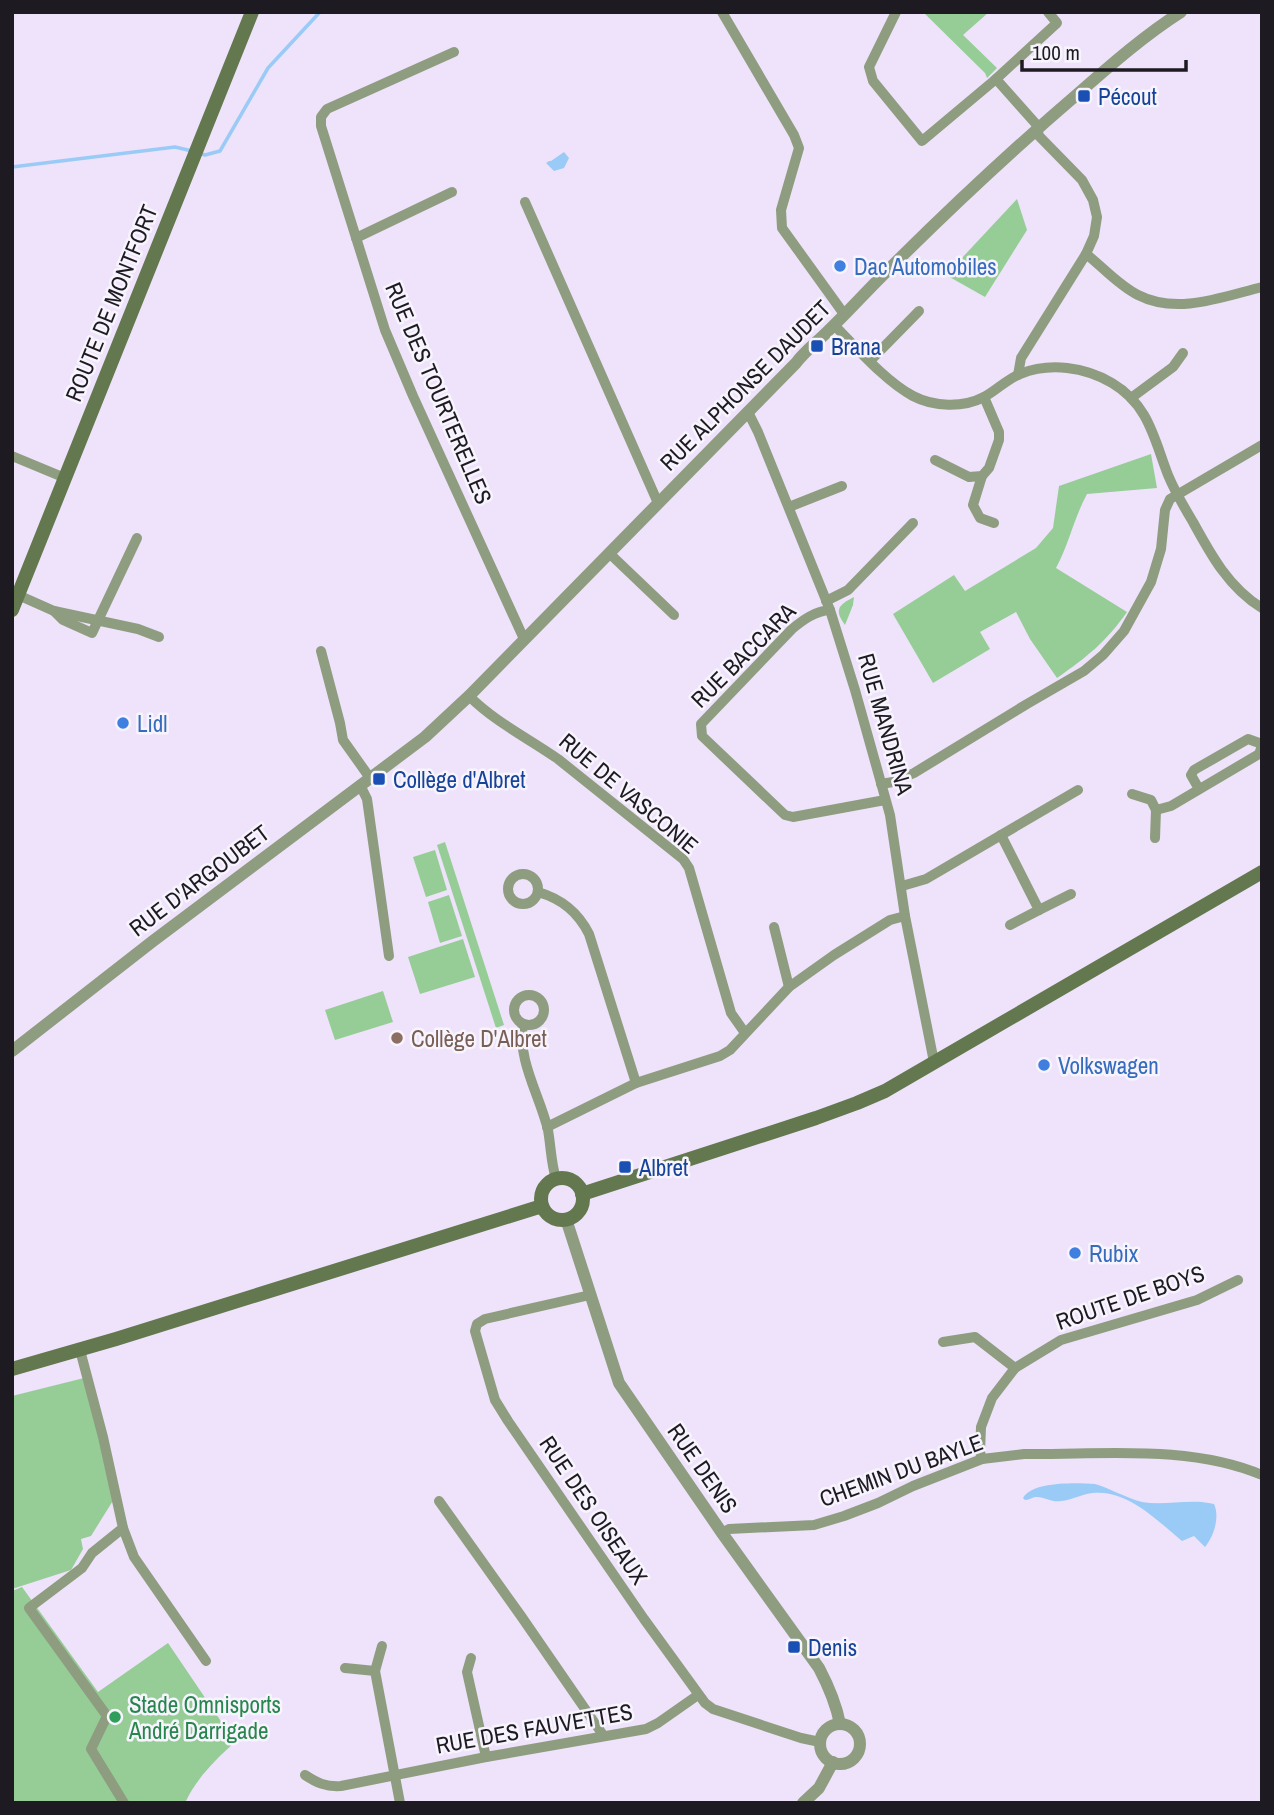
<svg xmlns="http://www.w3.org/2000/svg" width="1274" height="1815" font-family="'Archivo Narrow',sans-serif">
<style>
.green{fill:#96cd96}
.water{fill:#9acbf6}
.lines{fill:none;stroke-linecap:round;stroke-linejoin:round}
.stream{stroke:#9acbf6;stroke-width:3.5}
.minor{stroke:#8e9d80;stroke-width:10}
.tertiary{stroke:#8e9d80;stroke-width:12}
.secondary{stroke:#63784e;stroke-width:14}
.transit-dot{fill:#1a4fb4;stroke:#f8f4fd;stroke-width:2.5}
.shop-dot{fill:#3f7fe0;stroke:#f8f4fd;stroke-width:2.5}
.education-dot{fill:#8d6e63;stroke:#f8f4fd;stroke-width:2.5}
.leisure-dot{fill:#2e9e5b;stroke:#f8f4fd;stroke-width:2.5}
.labels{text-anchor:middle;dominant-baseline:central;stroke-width:5;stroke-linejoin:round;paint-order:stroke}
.transit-label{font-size:23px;fill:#164399;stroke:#f8f4fd;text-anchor:start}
.shop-label{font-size:23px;fill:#366cbe;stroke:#f8f4fd;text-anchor:start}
.street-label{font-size:23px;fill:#1e1a22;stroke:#f8f4fd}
.education-label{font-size:23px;fill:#785e54;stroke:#f8f4fd;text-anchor:start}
.leisure-label{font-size:23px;fill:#27864d;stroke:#f8f4fd;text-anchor:start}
</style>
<rect width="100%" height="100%" fill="#eee3fa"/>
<g class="green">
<path d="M923,12H989L963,35L997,68L987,78L985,73Z"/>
<path d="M1017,199L1027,230L985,297L946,275Z"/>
<path d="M1151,454L1157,488L1087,494C1074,518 1069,544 1056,568L1127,612C1106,642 1087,657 1057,678L1030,639L1016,612L980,632L990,649L933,683L893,614L954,575L965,591L1036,548L1053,528L1059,486Z"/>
<path d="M854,597L853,605L845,625C834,610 838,605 854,597Z"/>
<path d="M445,842L504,1025L496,1028L437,845Z"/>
<path d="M435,850L447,890L426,897L413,857Z"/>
<path d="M449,895L462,936L440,943L428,902Z"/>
<path d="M463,939L475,977L420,994L408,957Z"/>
<path d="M383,991L393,1022L335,1040L325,1010Z"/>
<path d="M84,1378L114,1499L91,1536L81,1539L83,1549L71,1570L12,1589V1396Z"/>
<path d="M22,1587L98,1692L168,1643L235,1742C215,1760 196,1779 185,1803H12V1591Z"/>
</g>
<g class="water">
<path d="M564,152L569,158L564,168L554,171L546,163L549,161H551Z"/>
<path d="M1095,1484C1109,1488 1129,1499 1142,1502C1166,1506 1190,1498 1214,1504C1220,1517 1214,1536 1205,1547L1194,1536L1182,1541C1158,1521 1127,1489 1093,1493C1082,1494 1072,1500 1061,1501C1052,1503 1044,1496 1035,1497C1031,1498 1028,1500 1025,1500L1023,1498C1033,1481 1077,1483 1095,1484Z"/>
</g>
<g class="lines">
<g class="stream">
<path d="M199,153L205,155L220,151L268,68L320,12"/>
<path d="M12,167L175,147L192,151"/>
</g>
<g class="minor">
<path d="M722,12L794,135L799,148L781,210L782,228L844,314"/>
<path d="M896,12L869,67L873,81L922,141L996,79L1057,23L1048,12"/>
<path d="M454,52L327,109L321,117V126L385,330L413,396L524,639"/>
<path d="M996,79L1036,124L1039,136L1082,180L1093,200L1097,217L1094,236L1086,254L1021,358L1018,375"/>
<path d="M525,202L658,503"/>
<path d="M356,238L452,192"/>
<path d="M1086,254C1103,267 1118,285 1138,295C1177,315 1222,297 1262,287"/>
<path d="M834,325C856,347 885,381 913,396C934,407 963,408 984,397C997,390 1007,379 1020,374C1050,362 1085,367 1112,383C1149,405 1154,439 1168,475C1175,492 1184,507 1193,522C1211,555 1229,588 1262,608"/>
<path d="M870,361L919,311"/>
<path d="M1131,398L1173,367L1183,353"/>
<path d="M748,412L758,432L830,610L855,690L890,815L905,916L934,1062"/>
<path d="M12,456L65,478"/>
<path d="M935,460L969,477L982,476L989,468L999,440V432L984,397"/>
<path d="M982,476L973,505L980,518L994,523"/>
<path d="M789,507L842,486"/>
<path d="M609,553L674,615"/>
<path d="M18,595L54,611L138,629L159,637"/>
<path d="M826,601L848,590L913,523"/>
<path d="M830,610C815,611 803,620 792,629L701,724L702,736L785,815L793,817L885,800"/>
<path d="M54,611L63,620L92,633L137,538"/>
<path d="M321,651L340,723L343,740L370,778"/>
<path d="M469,696C495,722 528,738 558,759L683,859L689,868L731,1013L745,1033"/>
<path d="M881,784L893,782L914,773L1027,704L1084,671L1103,655L1124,631L1151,582L1161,549L1165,510L1170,499L1262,445"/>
<path d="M360,785L367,799L389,956"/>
<path d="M1199,789L1191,775L1194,770L1248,739L1262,744"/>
<path d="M1132,794L1151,800L1156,810L1155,838"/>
<path d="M1156,810L1171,806L1259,754L1262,746"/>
<path d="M1001,835L1039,910L1010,925"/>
<circle cx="523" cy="889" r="15"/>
<path d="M902,886L926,879L1078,790"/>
<path d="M538,892C562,899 578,912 589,934L636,1083"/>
<path d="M1039,910L1071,894"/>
<path d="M774,927L789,987"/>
<circle cx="529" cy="1010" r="15"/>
<path d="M523,1024C517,1060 540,1096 548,1130C551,1147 551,1163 556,1179"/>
<path d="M547,1127L636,1083L720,1056L730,1050L789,987L834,955L890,920L905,916"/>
<path d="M590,1295L485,1319L477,1324L475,1331L495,1400L508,1421L644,1619L705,1703L713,1709L801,1738L820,1742"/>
<path d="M943,1342L975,1337L1015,1368"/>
<path d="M80,1350L103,1437L123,1528L92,1553L82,1568L29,1608L107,1716L91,1749L124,1803"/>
<path d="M982,1459L980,1452L981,1427L992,1398L1015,1368L1061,1340L1197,1300L1238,1280"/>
<path d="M439,1501L521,1616L603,1735"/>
<path d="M123,1528L134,1557L206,1661"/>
<path d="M722,1533L729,1529L814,1525L844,1516L878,1503L913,1486L982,1459L1024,1454C1101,1455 1189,1444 1262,1475"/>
<path d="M471,1658L467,1672L486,1757"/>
<path d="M345,1668L375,1671L400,1803"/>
<path d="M375,1671L382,1646"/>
<path d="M305,1775C317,1783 326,1787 341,1786L486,1757L646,1729L658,1723L698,1695"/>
</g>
<g class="tertiary">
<path d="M12,1051L153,941L425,737L469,696L796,363C805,351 816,343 826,333C845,315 863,295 882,276C946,212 1012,150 1081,91C1113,63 1145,35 1181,12"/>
<path d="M566,1219L619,1383L722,1533L819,1668C829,1687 836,1703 840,1724"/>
<circle cx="840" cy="1744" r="20"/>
<path d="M803,1803L819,1788L833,1762"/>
</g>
<g class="secondary">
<path d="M12,610L252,12"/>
<circle cx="562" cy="1199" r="21"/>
<path d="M582,1194L816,1118L857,1103L885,1091L1262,872"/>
<path d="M12,1369L116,1339L542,1206"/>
</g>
</g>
<g class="transit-dot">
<rect x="1077" y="89" width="14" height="14" rx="3.5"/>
<rect x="810" y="339" width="14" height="14" rx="3.5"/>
<rect x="372" y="772" width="14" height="14" rx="3.5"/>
<rect x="618" y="1160" width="14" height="14" rx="3.5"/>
<rect x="787" y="1640" width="14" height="14" rx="3.5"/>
</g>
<g class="shop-dot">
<circle cx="840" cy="266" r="7"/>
<circle cx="123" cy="723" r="7"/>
<circle cx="1044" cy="1065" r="7"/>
<circle cx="1075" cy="1253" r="7"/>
</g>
<circle class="education-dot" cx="397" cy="1038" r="7"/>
<circle class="leisure-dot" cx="115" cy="1717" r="7"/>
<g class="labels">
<g class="transit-label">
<text x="1098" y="96">Pécout</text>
<text x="831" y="346">Brana</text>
<text x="393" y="779">Collège d'Albret</text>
<text x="639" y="1167">Albret</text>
<text x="808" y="1647">Denis</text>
</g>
<g class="shop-label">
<text x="854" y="266">Dac Automobiles</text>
<text x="137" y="723">Lidl</text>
<text x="1058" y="1065">Volkswagen</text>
<text x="1089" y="1253">Rubix</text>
</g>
<g class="street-label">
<text transform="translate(111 303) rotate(-68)">ROUTE DE MONTFORT</text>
<text transform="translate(745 385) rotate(-45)">RUE ALPHONSE DAUDET</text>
<text transform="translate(439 393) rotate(67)">RUE DES TOURTERELLES</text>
<text transform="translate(743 655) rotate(-45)">RUE BACCARA</text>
<text transform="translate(886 724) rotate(74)">RUE MANDRINA</text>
<text transform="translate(629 793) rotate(40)">RUE DE VASCONIE</text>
<text transform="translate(199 880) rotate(-37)">RUE D'ARGOUBET</text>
<text transform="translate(1130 1297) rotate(-19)">ROUTE DE BOYS</text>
<text transform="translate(703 1468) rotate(55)">RUE DENIS</text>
<text transform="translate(901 1470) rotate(-20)">CHEMIN DU BAYLE</text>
<text transform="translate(594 1510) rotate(56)">RUE DES OISEAUX</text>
<text transform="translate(534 1728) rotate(-10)">RUE DES FAUVETTES</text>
</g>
<g class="education-label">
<text x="411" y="1038">Collège D'Albret</text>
</g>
<g class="leisure-label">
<text x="129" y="1704">Stade Omnisports<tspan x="129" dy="26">André Darrigade</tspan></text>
</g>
</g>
<rect width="1274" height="1815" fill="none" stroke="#1e1a22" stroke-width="28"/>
<path d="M1022 60v10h164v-10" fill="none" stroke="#1e1a22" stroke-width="3.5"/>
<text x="1032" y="60" font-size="21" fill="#1e1a22" stroke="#f8f4fd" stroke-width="5" paint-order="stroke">100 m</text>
</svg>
